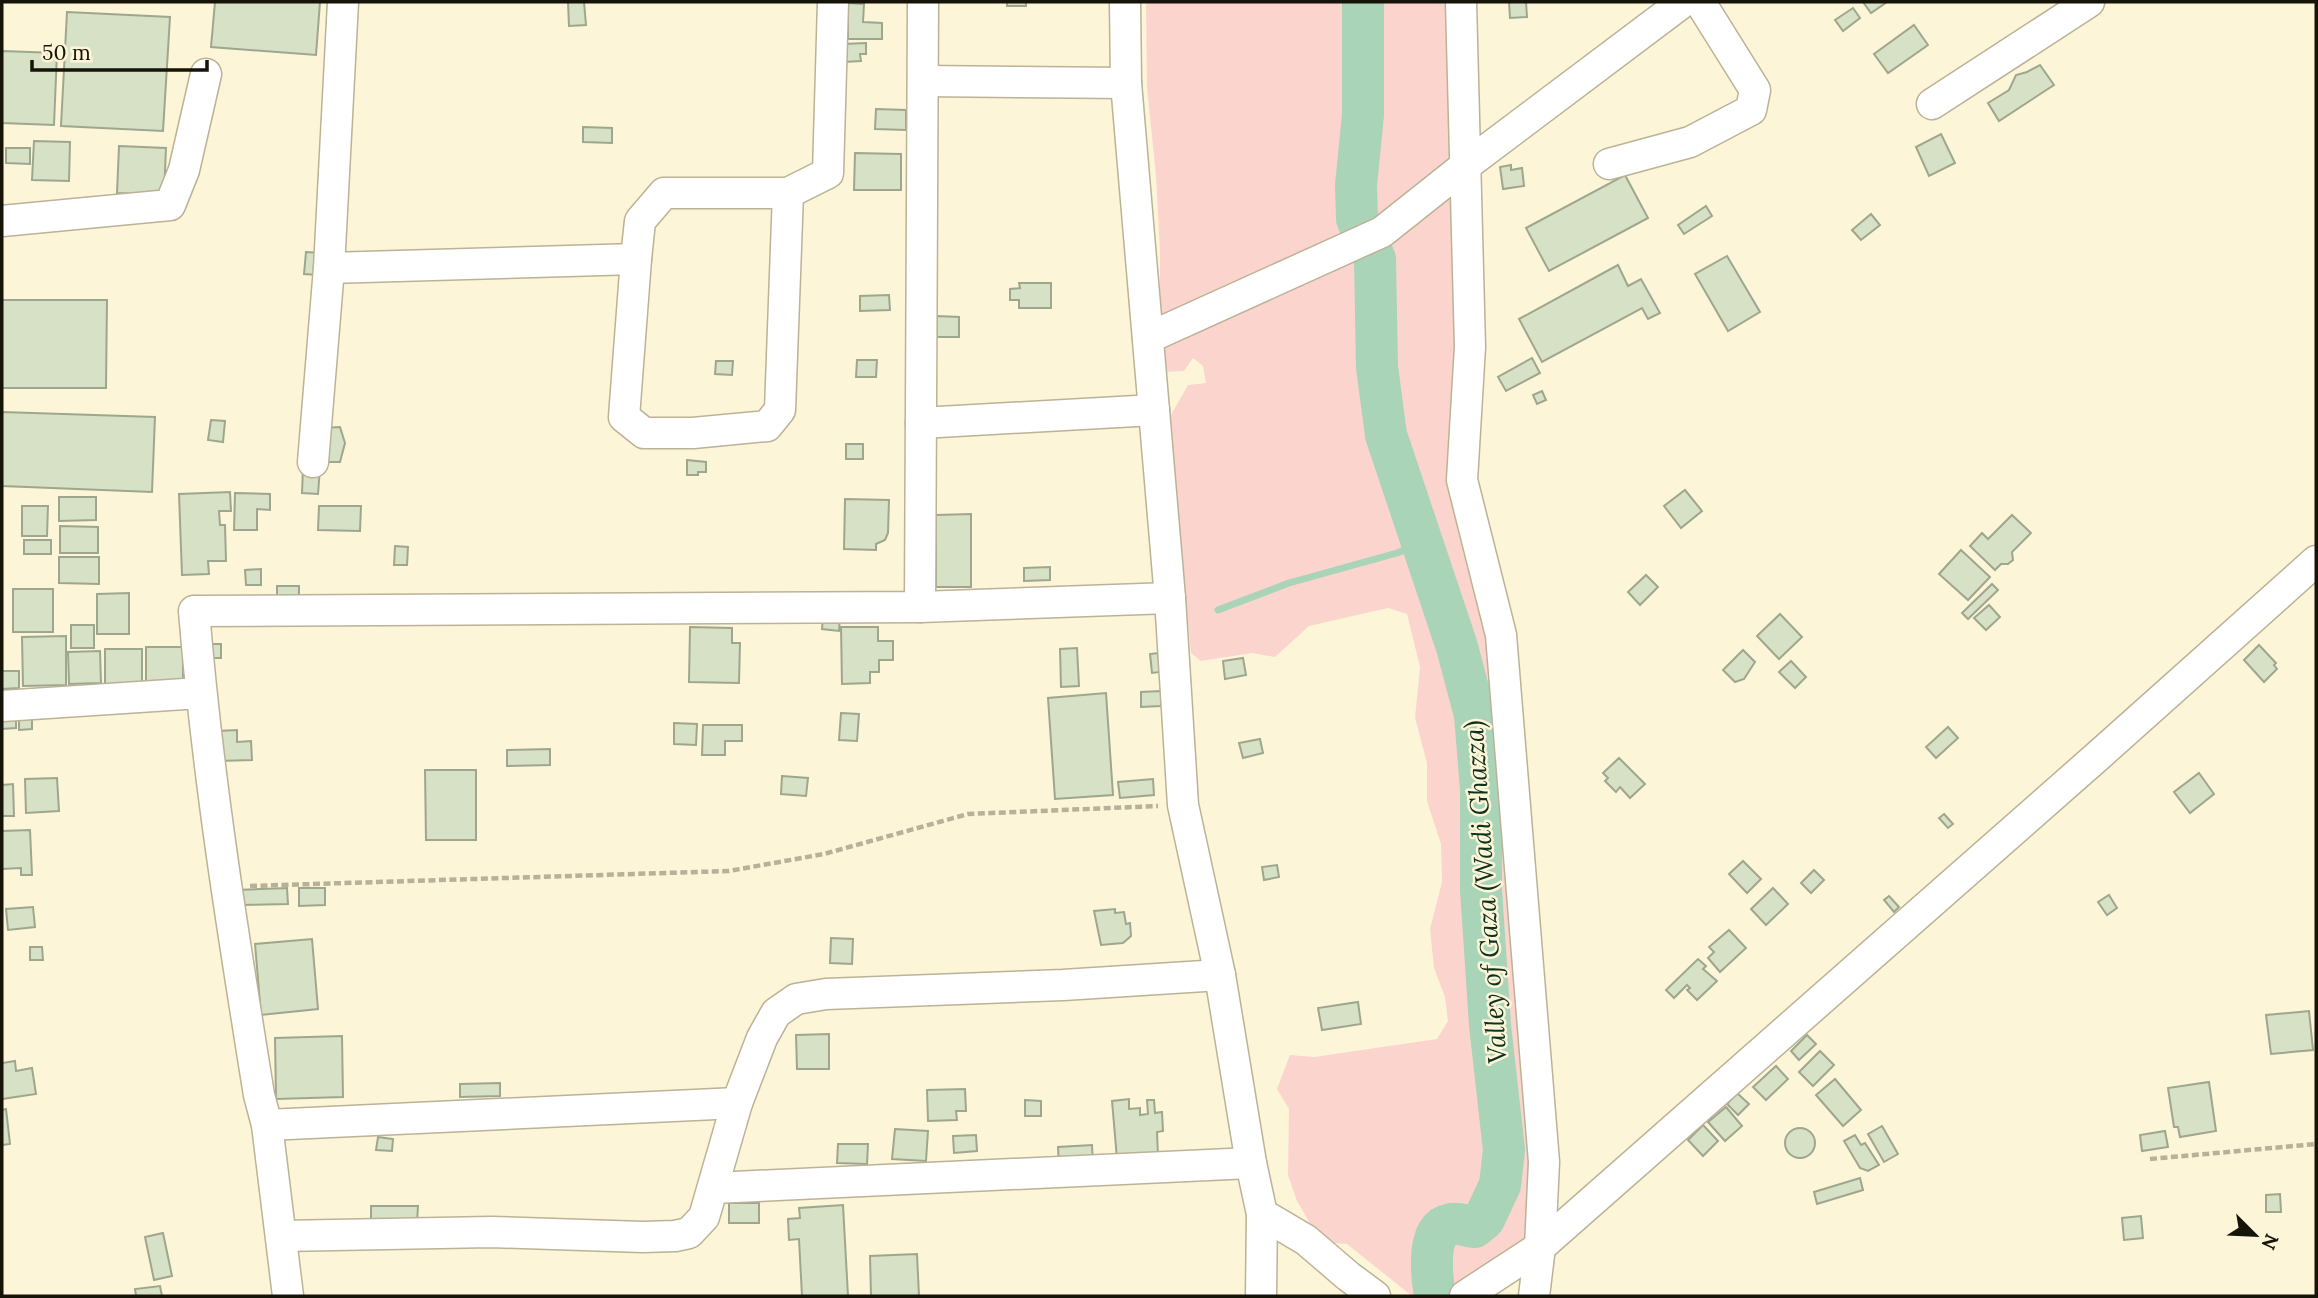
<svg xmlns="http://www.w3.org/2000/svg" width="2318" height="1298" font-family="Lora,serif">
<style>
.green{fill:#fbd5cd}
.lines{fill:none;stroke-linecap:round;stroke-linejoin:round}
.stream{stroke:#a9d4b7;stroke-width:7}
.river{stroke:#a9d4b7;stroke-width:42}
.building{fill:#d7e1c6;stroke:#9ea78d;stroke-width:2}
.minor-casing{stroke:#bbb297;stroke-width:33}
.path{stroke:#b7b19a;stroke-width:4.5;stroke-dasharray:7 3.5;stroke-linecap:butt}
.minor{stroke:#fff;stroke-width:30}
.labels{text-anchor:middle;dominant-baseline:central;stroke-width:5;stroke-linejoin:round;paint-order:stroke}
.water-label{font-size:26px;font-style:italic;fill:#0e311d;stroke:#fdf5d8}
</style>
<rect width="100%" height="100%" fill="#fdf5d8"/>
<g class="green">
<path d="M1146,2H1451L1455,160L1376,221L1160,316V251L1156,176L1147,87Z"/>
<path d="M1453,191L1486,631L1531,1159L1528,1241L1459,1287L1429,1296H1412L1347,1244L1330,1243L1311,1225L1297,1201L1288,1175L1289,1109L1277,1089L1290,1055L1314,1057L1437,1039L1448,1021L1445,997L1434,968L1430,929L1442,882L1441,844L1427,801V763L1415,718L1420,667L1407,614L1388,608L1309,626L1275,657L1252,653L1201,661L1191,653L1168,420L1188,385L1206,383L1203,366L1193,358L1184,371L1164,372L1163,346L1393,243Z"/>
</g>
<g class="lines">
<path class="stream" d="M1218,610L1289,583L1397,553L1422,543"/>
<path class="river" d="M1363,2V115L1356,185L1357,219L1375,259L1377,367L1386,435L1457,647L1475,715L1481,789V890L1490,1025L1504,1150L1500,1185L1484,1219L1474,1227C1467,1226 1458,1223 1451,1224C1425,1229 1432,1278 1435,1296"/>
</g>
<g class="building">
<path d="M215,2H320L316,55L211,47Z"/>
<path d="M568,2H584L586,25L569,26Z"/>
<rect x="1007" y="2" width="19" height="4"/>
<path d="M1509,2H1526L1527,17L1510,18Z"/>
<path d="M1863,2H1887L1871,13Z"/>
<path d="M848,3L864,4L863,22L882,23V39H848Z"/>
<path d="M1853,8L1860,18L1843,31L1835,20Z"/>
<path d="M67,12L170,17L163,131L61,126Z"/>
<path d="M1914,25L1928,45L1888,73L1874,54Z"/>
<path d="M866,43V54H860L861,61L844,62L843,44Z"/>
<path d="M2,51L57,53L54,125L2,123Z"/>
<path d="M2040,65L2054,85L1999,121L1988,103L2009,90L2016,75L2027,72Z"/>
<path d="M876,109L906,110V130L875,129Z"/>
<path d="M583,127L612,128V143L583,142Z"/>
<path d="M1941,134L1955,163L1929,176L1916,147Z"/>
<path d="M34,141L70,142L69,181L32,180Z"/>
<path d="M119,146L166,148L164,195L117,193Z"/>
<path d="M6,148H30V164L6,163Z"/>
<path d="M855,153L901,154V190H854Z"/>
<path d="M1511,165V170L1522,168L1524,186L1503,189L1500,167Z"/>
<path d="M1625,175L1648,218L1549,271L1526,228Z"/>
<path d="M1706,206L1712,216L1684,234L1678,225Z"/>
<path d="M1871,214L1880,225L1861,240L1852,230Z"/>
<path d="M306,252L319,253L318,275L304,274Z"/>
<path d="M1727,256L1760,312L1728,331L1695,274Z"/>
<path d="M1618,265L1628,286L1641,279L1660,313L1648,319L1642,308L1542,362L1519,319Z"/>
<path d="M1019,283H1051V308H1019V300H1010V289L1020,288Z"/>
<path d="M889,295L890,310L860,311V296Z"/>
<path d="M2,300H107L106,388H2Z"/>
<path d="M937,316L959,317V337H937Z"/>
<path d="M1532,358L1540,373L1506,391L1498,377Z"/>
<path d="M857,360H877L876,377H856Z"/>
<path d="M716,361H733L732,375L715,374Z"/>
<path d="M1542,391L1546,400L1537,404L1533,395Z"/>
<path d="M2,412L155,417L152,492L2,486Z"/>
<path d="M211,420L225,421L223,442L208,440Z"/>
<path d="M340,427L345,443L340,462H322L323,428Z"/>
<rect x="846" y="444" width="17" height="15"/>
<path d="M687,460L706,462V472H698V475H687Z"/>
<path d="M303,467L320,468L318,494L302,493Z"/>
<path d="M1685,490L1702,511L1681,528L1664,506Z"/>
<path d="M230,492L231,511H219L220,525H225L226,561H208L209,574L182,575L179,494Z"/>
<path d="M235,493L270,494V510L257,509V530H234Z"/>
<path d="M59,497H96V520L59,521Z"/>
<path d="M845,499L889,500L888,533L885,540L876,544V550L844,549Z"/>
<path d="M22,506H48L47,536H22Z"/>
<path d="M319,506H361L360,531L318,530Z"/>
<path d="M971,514V587H936V515Z"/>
<path d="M2012,515L2031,533L2012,552L2013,560L2008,564H2001L1995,570L1970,546L1982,533L1988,539Z"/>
<path d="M60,526L98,527V553H60Z"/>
<rect x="24" y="540" width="27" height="14"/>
<path d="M395,546L408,547L407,565H394Z"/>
<path d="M1961,550L1990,577L1968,600L1939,574Z"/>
<path d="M59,557H99V584L59,583Z"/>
<path d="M1050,567V580L1024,581V568Z"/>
<path d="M261,569V585H246L245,570Z"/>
<path d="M1646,575L1658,587L1640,605L1628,592Z"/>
<path d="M1992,584L1998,590L1968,619L1962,613Z"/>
<rect x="277" y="586" width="22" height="14"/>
<rect x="13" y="589" width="40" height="43"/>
<path d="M129,593V634H97V594Z"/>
<path d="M1989,605L2000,617L1986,630L1974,618Z"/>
<path d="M1780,614L1802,637L1779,659L1757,636Z"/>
<path d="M823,616L840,617L839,631L822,629Z"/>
<rect x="71" y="625" width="23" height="23"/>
<path d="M690,627L732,628V643H740L739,683L689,682Z"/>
<path d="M841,627H878V641H893V660H879V672H870V683L842,684Z"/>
<path d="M66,636V685L23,686L22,637Z"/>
<rect x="205" y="644" width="16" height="14"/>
<path d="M2259,645L2276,663L2274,665L2277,669L2264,682L2244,660Z"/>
<rect x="146" y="647" width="37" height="36"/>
<path d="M1077,648L1079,686L1061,687L1060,649Z"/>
<rect x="105" y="649" width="37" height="35"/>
<path d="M1743,650L1755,662L1744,679L1735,682L1723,670Z"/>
<path d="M100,651L101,683L69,684L68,652Z"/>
<path d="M1158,653L1160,672L1152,673L1150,654Z"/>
<path d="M1243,658L1246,675L1225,679L1223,661Z"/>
<path d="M1791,661L1806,677L1795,688L1779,672Z"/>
<path d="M2,671H19V688L2,689Z"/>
<path d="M1161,691V706L1141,707V692Z"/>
<path d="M1106,693L1113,795L1055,799L1048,698Z"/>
<path d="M32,713V729L19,730V714Z"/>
<path d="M841,713L859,714L857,741L839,740Z"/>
<path d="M2,714H16V728L2,729Z"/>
<path d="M674,723L697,724L696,745L674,744Z"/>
<path d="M703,725H742V741H725V755H702Z"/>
<path d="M1948,727L1958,738L1936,758L1926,747Z"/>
<path d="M237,730V742L251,741L252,760L218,761L217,731Z"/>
<path d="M1260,739L1263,753L1243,758L1239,743Z"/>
<path d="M550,749V765L507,766V750Z"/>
<path d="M1619,758L1645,784L1630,798L1620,787L1616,792L1605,781L1608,778L1603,773Z"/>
<path d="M425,770H476V840H426Z"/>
<path d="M2199,773L2214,794L2190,813L2174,792Z"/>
<path d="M782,776L808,778L806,796L781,794Z"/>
<path d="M57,778L59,811L26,813L25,779Z"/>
<path d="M1153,779L1154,795L1120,798L1118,782Z"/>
<path d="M13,784L14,816H2V785Z"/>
<path d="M1944,814L1953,824L1948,828L1939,818Z"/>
<path d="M30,830L32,875H21V868L2,869V831Z"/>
<path d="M1743,861L1761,879L1747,893L1729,874Z"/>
<path d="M1277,865L1279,877L1264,880L1262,867Z"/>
<path d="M1814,870L1824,880L1811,893L1801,883Z"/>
<path d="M287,888L288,904L237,905V890Z"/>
<path d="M299,888H325V905L299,906Z"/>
<path d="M1773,888L1788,904L1766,925L1751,909Z"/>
<path d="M2109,895L2117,908L2107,915L2098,902Z"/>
<path d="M1889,896L1899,907L1894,912L1884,900Z"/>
<path d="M33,907L35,927L8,930L6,909Z"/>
<path d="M1115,909V913L1124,912L1126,924L1130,923L1131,936L1123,943L1101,945L1094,911Z"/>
<path d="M1729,930L1746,948L1720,972L1708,958L1714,952L1709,947Z"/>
<path d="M831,938L853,939L852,964L830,963Z"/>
<path d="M312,939L318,1009L261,1015L255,944Z"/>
<path d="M30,947H42L43,960H30Z"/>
<path d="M1698,959L1706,966L1703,969L1717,981L1697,1000L1687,990L1690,988L1687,985L1674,998L1666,990Z"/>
<path d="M1358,1002L1361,1024L1322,1030L1318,1008Z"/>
<path d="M2309,1011L2313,1050L2271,1054L2266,1015Z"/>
<path d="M829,1034V1069H797L796,1035Z"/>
<path d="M1807,1035L1816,1044L1799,1060L1791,1051Z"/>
<path d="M342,1036L343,1097L276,1099L275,1038Z"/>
<path d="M1820,1051L1834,1065L1813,1086L1799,1072Z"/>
<path d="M15,1061L16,1071L32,1068L36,1094L2,1099V1063Z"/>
<path d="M1776,1066L1788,1079L1766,1100L1753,1087Z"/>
<path d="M1835,1079L1861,1110L1843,1126L1816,1095Z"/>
<path d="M2209,1082L2216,1131L2180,1137L2178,1127H2174L2168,1088Z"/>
<path d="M500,1083V1096L460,1097V1084Z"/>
<path d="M965,1089L966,1111H956L957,1120L928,1121L927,1090Z"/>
<path d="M1737,1093L1749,1104L1738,1115L1727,1104Z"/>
<path d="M1129,1099V1109L1140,1108V1115L1148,1114L1147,1100H1154L1155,1113L1162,1112L1163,1131L1157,1132L1158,1156L1117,1159L1112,1101Z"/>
<path d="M1025,1100L1041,1101V1116H1025Z"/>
<path d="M1726,1107L1742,1126L1725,1141L1708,1122Z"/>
<path d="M6,1109L10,1144L2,1145V1110Z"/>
<path d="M1703,1125L1718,1141L1703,1156L1688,1140Z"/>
<path d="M1882,1126L1898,1154L1884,1162L1868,1134Z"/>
<circle cx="1800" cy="1143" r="15"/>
<path d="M895,1129L928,1131L926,1161L892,1159Z"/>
<path d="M2165,1131L2168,1147L2142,1151L2140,1135Z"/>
<path d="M976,1135L977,1151L954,1153L953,1136Z"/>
<path d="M1855,1135L1861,1145L1865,1143L1879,1165L1868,1171L1860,1168L1844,1141Z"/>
<path d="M378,1137L393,1139L392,1151L376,1150Z"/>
<path d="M838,1144H868L867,1164L837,1163Z"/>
<path d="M1092,1145L1093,1166L1059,1167L1058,1147Z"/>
<path d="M1860,1178L1863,1190L1817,1204L1814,1192Z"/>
<path d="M2280,1194L2281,1212H2266V1195Z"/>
<rect x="729" y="1203" width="30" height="20"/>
<path d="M843,1205L848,1296H802L799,1239L789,1240L788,1219L800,1218L799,1208Z"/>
<path d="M371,1206H418L417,1223L371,1222Z"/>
<path d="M2141,1216L2143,1238L2124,1240L2122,1218Z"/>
<path d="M163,1233L172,1276L154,1280L145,1237Z"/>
<path d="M917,1254L919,1296H871L870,1256Z"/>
<path d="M160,1286L162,1296H136L135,1289Z"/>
</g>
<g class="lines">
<defs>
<g id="minor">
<path d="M1125,2L1126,83L1170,598L1183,805L1220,975L1251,1163L1262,1214L1261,1296"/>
<path d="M1461,2L1470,347L1462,480L1501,635L1544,1162L1540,1247L1534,1296"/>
<path d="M924,81L1126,83"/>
<path d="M1932,104L2089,2"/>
<path d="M1609,164L1690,142L1751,110L1755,90L1700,2"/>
<path d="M2,221L170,205L184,170L206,74"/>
<path d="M636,259L624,417L644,433H693L767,426L780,410L788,193"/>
<path d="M329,268L636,259L640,221L664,193H788L828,173L833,2"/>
<path d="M1148,338L1382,232L1465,166L1683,2"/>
<path d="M921,423L1154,410"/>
<path d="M313,462L329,268L343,2"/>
<path d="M920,607L923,2"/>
<path d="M2,706L200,693"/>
<path d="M267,1125L737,1103"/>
<path d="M713,1188L1251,1163"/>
<path d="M1262,1214L1306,1240L1348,1276L1375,1296"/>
<path d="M282,1236L491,1232L643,1237L675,1236L689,1233L704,1217L737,1103L762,1038L776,1013L796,999L826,994L1063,985L1220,975"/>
<path d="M288,1296L267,1125L259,1095C233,934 207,773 194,611L920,607L1170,598"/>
<path d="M1465,1296L1540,1247L2099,755L2316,561"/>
</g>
</defs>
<use href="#minor" class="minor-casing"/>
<g class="path">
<path d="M250,886L729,871L824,854L968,814L1158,806"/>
<path d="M2150,1159L2316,1144"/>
</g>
<use href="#minor" class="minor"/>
</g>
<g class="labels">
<g class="water-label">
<text transform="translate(1485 892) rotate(-94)">Valley of Gaza (Wadi Ghazza)</text>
</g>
</g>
<rect width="2318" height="1298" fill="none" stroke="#161309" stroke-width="7"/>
<g transform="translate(2255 1235) rotate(114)" stroke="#fdf5d8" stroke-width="5" paint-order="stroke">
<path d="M0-5L12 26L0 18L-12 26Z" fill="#161309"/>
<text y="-10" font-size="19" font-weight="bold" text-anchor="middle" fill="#161309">N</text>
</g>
<path d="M32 60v10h175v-10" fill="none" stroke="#161309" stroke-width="3.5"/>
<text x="42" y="60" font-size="21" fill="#161309" stroke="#fdf5d8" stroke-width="5" paint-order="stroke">50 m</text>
</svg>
